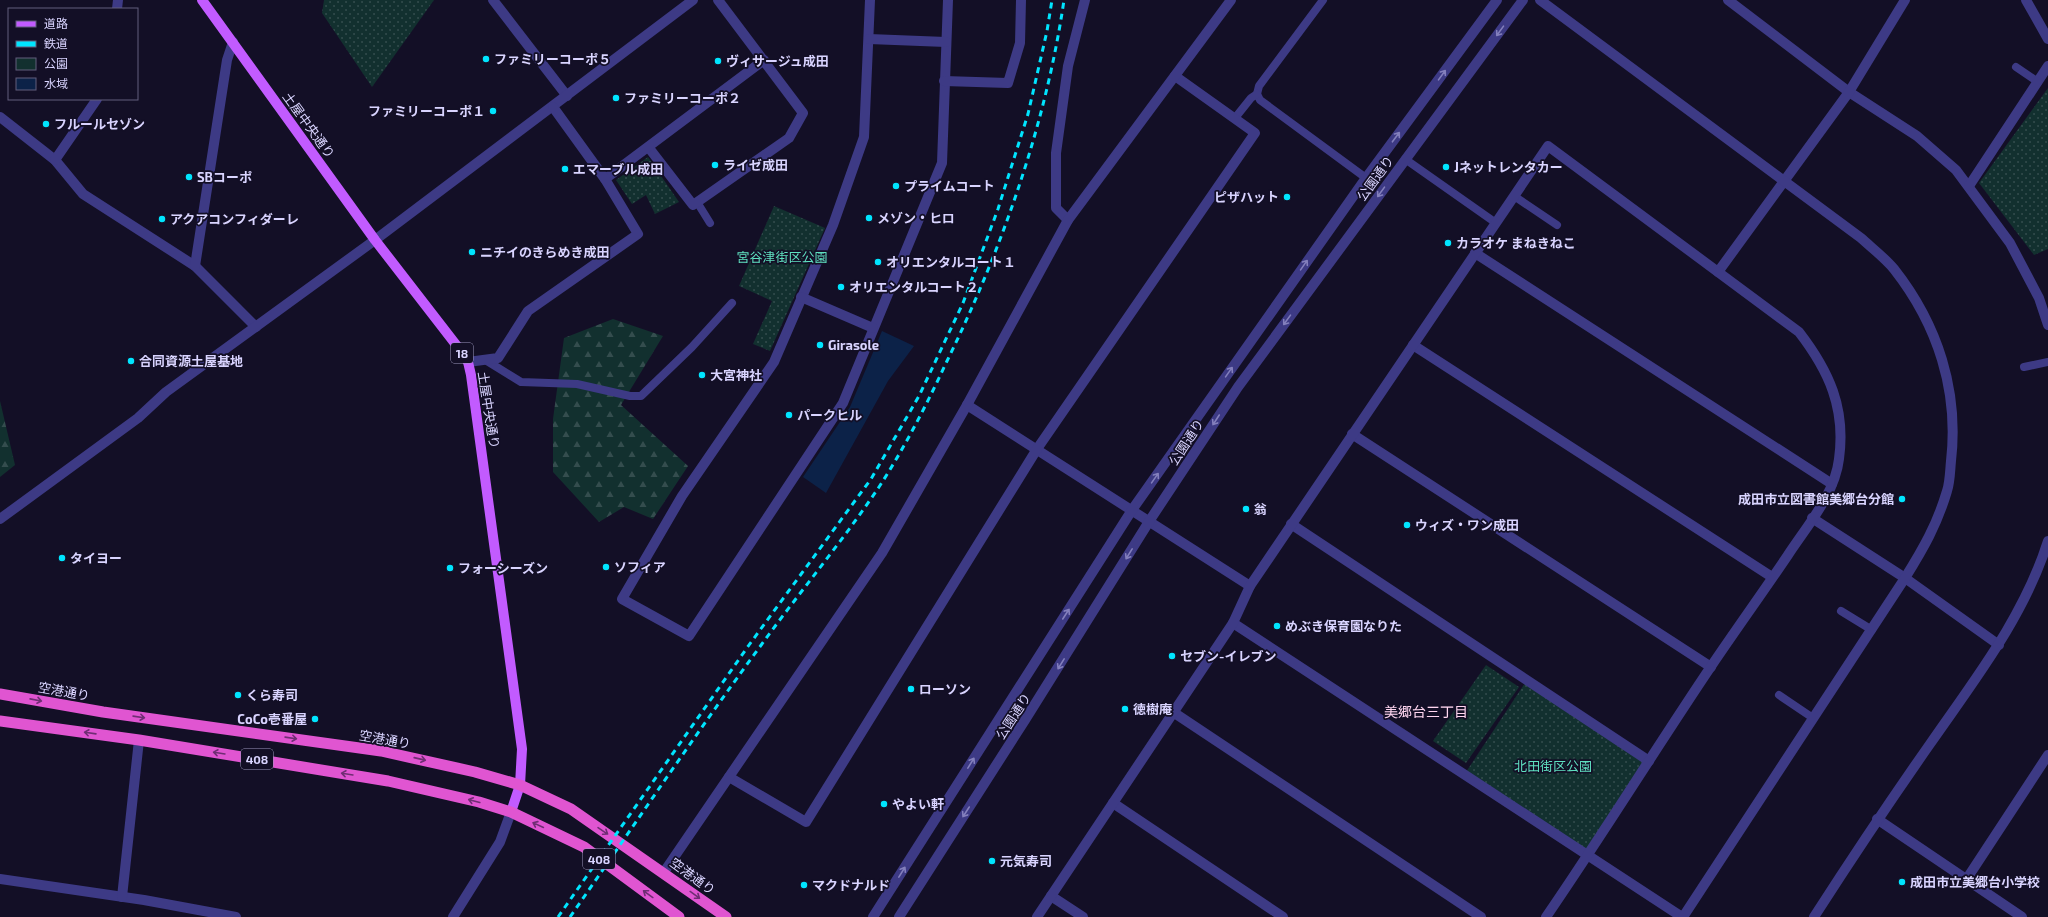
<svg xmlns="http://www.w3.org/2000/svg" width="2048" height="917" font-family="'Exo 2','Noto Sans JP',sans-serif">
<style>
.green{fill:url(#green-dots)}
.forest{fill:url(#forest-firs)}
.water{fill:#0c2248}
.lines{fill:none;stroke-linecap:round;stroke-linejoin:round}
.service{stroke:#3d3a85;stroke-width:8}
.minor{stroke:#3d3a85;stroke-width:10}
.tertiary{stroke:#3d3a85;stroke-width:10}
.primary{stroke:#c25bff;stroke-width:10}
.trunk{stroke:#e055d1;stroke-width:11}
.rail{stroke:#00e5ff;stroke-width:3;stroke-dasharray:6 5;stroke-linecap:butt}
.oneway{stroke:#837fbc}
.oneway2{stroke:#6f2e73}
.poi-dot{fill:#00e5ff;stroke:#130f26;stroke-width:1.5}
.labels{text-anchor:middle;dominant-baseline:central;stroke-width:3.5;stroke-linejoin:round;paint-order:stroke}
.shield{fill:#130f26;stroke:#9e99be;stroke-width:1}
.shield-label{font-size:12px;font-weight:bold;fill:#d9d4ff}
.poi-label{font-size:13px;font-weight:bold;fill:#d9d4ff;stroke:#130f26;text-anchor:start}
.street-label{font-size:13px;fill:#d9d4ff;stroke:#130f26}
.park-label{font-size:13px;fill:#5fe0c0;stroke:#130f26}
.neighbourhood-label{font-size:14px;fill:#ffd6f0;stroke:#130f26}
</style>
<defs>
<pattern id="green-dots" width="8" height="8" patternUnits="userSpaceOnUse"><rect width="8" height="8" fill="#12302f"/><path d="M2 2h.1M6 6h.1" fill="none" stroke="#344d4e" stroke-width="1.8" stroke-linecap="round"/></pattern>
<pattern id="forest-firs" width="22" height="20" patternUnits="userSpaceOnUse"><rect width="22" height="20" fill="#12302f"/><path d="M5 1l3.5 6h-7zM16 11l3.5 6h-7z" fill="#344d4e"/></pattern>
</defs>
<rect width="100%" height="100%" fill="#130f26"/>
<g class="green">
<path d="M324,0H434L372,87L322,13Z"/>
<path d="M2048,88V249L2034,255L1979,183Z"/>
<path d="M648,157L679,202L655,214L646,195L632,204L616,180Z"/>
<path d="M774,206L825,228L770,351L753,344L772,301L739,286Z"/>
<path d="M1486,665L1519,687L1466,763L1433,741Z"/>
<path d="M1527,680L1647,760L1588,856L1464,775Z"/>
</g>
<g class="forest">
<path d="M613,319L663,336L621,405L688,466L653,519L624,507L599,522L553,472V419L564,338Z"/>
<path d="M0,401L15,465L0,477Z"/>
</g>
<path class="water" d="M882,331L914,346L888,381L826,493L803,477L850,407Z"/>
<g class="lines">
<g class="service">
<path d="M1323,0L1259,86L1257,94L1260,100L1366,178"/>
<path d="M2016,67L2038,82"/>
<path d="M1235,118L1251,98L1257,94"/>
<path d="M1405,159L1496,223"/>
<path d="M1514,196L1557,225"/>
<path d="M697,202L710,223"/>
<path d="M487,361L521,382L577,384L630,396H641L692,347L732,303"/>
<path d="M2024,367L2048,362"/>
<path d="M1841,611L1872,630"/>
<path d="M1779,695L1813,718"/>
</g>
<g class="minor">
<path d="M493,0L567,96"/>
<path d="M870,0L864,137L833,225L774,362L682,496L622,599L689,636L843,403L942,163L948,0"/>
<path d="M1728,0L1849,92L1917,136L1956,170L2010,243L2039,298L2048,325"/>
<path d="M2026,0L2048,39"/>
<path d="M117,9L118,0"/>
<path d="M869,39L946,42"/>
<path d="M944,81L1008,83L1020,43L1021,0"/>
<path d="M0,117L55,160L83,194L195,266L256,327"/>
<path d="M649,148L693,205L789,138L803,113L718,0"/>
<path d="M55,160L97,99"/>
<path d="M605,179L764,60"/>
<path d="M1969,186L2048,66"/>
<path d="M1068,220L1056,208V153L1068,66L1085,0"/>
<path d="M375,240L693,0"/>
<path d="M1475,253L1832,484"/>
<path d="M195,266L227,60L233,42"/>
<path d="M1718,272L1849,92L1905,0"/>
<path d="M801,297L873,328"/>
<path d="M1413,345L1772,577"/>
<path d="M468,362L498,358L528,311L638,234L605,179L553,107"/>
<path d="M967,405L1250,586"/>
<path d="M1352,434L1711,667"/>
<path d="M1812,518L1905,578L1999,645"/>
<path d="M1291,524L1649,761"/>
<path d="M1233,623L1682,917"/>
<path d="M1173,712L1481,917"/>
<path d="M729,777L806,822L1037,449L1255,133L1175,76"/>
<path d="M1113,803L1283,917"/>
<path d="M1877,819L2022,917"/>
<path d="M664,872L882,553L967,405L1068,220L1231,0"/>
<path d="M1966,880L2048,755"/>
<path d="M1051,896L1083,917"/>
<path d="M1037,917L1233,623L1250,586L1548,146L1799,332C1829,371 1846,408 1839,459C1835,494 1807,526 1788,555C1763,592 1737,628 1712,665C1656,748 1603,834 1546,917"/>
<path d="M1814,917C1852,858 1890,801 1930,744C1975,679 2024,617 2048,541"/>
</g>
<g class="tertiary">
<path d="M1540,0L1861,238C1872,248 1885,258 1894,269C1938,325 1959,391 1951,461C1950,471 1950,482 1947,491C1937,525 1923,549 1905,578L1683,917"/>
<path d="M0,519L138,418L166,392L375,240"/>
<path d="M0,879L144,900L236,917"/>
<path d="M122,897L139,740"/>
<path d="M453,917L500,842L511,812"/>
<path d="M873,917L1132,510L1366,178L1497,0"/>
<path d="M899,917L1025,720L1150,520L1238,387L1523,0"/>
</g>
<path class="primary" d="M202,0L375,240L457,346L468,362L471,375L522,749L520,785L511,812"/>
<g class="trunk">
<path d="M0,694L103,712L381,751L475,772L520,785L571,809L726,917"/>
<path d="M0,721L139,740L388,781L479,802L511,812L584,847L679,917"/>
</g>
<g class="rail">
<path d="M558,917L749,645L871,479L919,396L963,303L998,209L1028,114L1047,31L1052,0"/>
<path d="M570,917C633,827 694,736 759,648C798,594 842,542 879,487C905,447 927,404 947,361C1002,249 1046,124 1064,0"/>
</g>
</g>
<defs><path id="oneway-shaft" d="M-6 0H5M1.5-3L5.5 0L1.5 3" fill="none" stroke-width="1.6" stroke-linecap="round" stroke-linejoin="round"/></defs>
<g class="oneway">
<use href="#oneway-shaft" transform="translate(1500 31) rotate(126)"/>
<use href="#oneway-shaft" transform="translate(1442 75) rotate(-54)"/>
<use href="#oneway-shaft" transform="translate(1396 137) rotate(-53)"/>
<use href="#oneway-shaft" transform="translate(1381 192) rotate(126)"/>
<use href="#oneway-shaft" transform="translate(1304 265) rotate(-55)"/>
<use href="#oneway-shaft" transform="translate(1287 320) rotate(126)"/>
<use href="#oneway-shaft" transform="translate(1229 372) rotate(-55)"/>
<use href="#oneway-shaft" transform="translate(1216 420) rotate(123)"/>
<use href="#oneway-shaft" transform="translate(1155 478) rotate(-55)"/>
<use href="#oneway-shaft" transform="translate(1129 554) rotate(122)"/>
<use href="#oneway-shaft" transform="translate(1066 614) rotate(-57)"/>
<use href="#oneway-shaft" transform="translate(1061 664) rotate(122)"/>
<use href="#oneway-shaft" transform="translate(971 763) rotate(-58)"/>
<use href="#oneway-shaft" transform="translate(966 812) rotate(123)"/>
<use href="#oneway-shaft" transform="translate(902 872) rotate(-58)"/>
</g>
<g class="oneway2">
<use href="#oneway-shaft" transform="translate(36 700) rotate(11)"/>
<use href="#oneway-shaft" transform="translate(139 717) rotate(8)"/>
<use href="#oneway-shaft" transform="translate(90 733) rotate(-172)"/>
<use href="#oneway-shaft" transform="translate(291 738) rotate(8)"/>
<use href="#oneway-shaft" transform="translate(219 753) rotate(-171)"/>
<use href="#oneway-shaft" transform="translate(420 759) rotate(13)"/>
<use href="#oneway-shaft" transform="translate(347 774) rotate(-171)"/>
<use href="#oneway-shaft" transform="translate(474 801) rotate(-165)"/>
<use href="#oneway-shaft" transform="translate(538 825) rotate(-155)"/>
<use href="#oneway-shaft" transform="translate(603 831) rotate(34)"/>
<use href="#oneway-shaft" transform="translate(648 894) rotate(-144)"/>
<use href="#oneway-shaft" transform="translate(695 895) rotate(36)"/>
</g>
<g class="poi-dot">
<circle cx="486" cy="59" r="4"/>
<circle cx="718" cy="61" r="4"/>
<circle cx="616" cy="98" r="4"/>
<circle cx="493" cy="111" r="4"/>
<circle cx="46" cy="124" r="4"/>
<circle cx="715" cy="165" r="4"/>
<circle cx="1446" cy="167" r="4"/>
<circle cx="565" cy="169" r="4"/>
<circle cx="189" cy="177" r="4"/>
<circle cx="896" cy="186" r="4"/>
<circle cx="1287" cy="197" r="4"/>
<circle cx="869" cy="218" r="4"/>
<circle cx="162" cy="219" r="4"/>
<circle cx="1448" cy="243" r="4"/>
<circle cx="472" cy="252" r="4"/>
<circle cx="878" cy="262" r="4"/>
<circle cx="841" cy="287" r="4"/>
<circle cx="820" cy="345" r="4"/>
<circle cx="131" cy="361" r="4"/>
<circle cx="702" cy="375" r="4"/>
<circle cx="789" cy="415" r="4"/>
<circle cx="1902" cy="499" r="4"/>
<circle cx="1246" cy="509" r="4"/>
<circle cx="1407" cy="525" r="4"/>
<circle cx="62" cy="558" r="4"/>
<circle cx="606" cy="567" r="4"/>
<circle cx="450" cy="568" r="4"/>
<circle cx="1277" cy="626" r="4"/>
<circle cx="1172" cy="656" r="4"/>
<circle cx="911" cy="689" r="4"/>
<circle cx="238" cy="695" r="4"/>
<circle cx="1125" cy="709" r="4"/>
<circle cx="315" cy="719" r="4"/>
<circle cx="884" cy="804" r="4"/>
<circle cx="992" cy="861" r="4"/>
<circle cx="1902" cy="882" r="4"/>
<circle cx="804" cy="885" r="4"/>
</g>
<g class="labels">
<g class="shield">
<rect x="451" y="343" width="22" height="20" rx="3"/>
<rect x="241" y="749" width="32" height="20" rx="3"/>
<rect x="583" y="849" width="32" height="20" rx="3"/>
</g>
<g class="shield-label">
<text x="462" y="353">18</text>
<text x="257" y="759">408</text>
<text x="599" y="859">408</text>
</g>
<g class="poi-label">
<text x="494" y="59">ファミリーコーポ５</text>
<text x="726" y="61">ヴィサージュ成田</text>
<text x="624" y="98">ファミリーコーポ２</text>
<text x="485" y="111" text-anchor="end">ファミリーコーポ１</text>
<text x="54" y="124">フルールセゾン</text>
<text x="723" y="165">ライゼ成田</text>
<text x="1454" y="167">Jネットレンタカー</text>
<text x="573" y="169">エマーブル成田</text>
<text x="197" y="177">SBコーポ</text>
<text x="904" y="186">プライムコート</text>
<text x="1279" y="197" text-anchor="end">ピザハット</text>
<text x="877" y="218">メゾン・ヒロ</text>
<text x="170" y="219">アクアコンフィダーレ</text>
<text x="1456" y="243">カラオケ まねきねこ</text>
<text x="480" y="252">ニチイのきらめき成田</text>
<text x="886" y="262">オリエンタルコート１</text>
<text x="849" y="287">オリエンタルコート２</text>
<text x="828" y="345">Girasole</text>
<text x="139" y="361">合同資源土屋基地</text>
<text x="710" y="375">大宮神社</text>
<text x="797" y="415">パークヒル</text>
<text x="1894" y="499" text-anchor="end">成田市立図書館美郷台分館</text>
<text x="1254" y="509">翁</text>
<text x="1415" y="525">ウィズ・ワン成田</text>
<text x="70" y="558">タイヨー</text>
<text x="614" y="567">ソフィア</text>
<text x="458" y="568">フォーシーズン</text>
<text x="1285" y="626">めぶき保育園なりた</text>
<text x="1180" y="656">セブン-イレブン</text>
<text x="919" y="689">ローソン</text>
<text x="246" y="695">くら寿司</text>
<text x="1133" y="709">徳樹庵</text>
<text x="307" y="719" text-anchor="end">CoCo壱番屋</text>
<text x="892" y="804">やよい軒</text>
<text x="1000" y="861">元気寿司</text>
<text x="1910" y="882">成田市立美郷台小学校</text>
<text x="812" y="885">マクドナルド</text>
</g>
<g class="street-label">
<text transform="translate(309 125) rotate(54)">土屋中央通り</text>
<text transform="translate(1375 178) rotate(-54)">公園通り</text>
<text transform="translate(489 410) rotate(81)">土屋中央通り</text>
<text transform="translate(1186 442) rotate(-57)">公園通り</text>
<text transform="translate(64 691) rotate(10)">空港通り</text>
<text transform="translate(1013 716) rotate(-57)">公園通り</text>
<text transform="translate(385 739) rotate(10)">空港通り</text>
<text transform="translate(693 876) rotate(36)">空港通り</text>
</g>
<g class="park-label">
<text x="782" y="257">宮谷津街区公園</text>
<text x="1553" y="766">北田街区公園</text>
</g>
<g class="neighbourhood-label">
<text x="1426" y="711">美郷台三丁目</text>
</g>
</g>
<rect x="8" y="8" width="130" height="92" fill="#130f26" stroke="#625e7d"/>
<rect x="16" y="21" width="20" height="6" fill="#c25bff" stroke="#625e7d"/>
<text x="44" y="28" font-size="12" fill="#d9d4ff">道路</text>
<rect x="16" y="41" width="20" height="6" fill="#00e5ff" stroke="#625e7d"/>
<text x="44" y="48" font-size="12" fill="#d9d4ff">鉄道</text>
<rect x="16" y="58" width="20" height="12" fill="#12302f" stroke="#625e7d"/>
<text x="44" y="68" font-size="12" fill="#d9d4ff">公園</text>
<rect x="16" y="78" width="20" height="12" fill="#0c2248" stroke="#625e7d"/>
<text x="44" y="88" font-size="12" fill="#d9d4ff">水域</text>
</svg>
